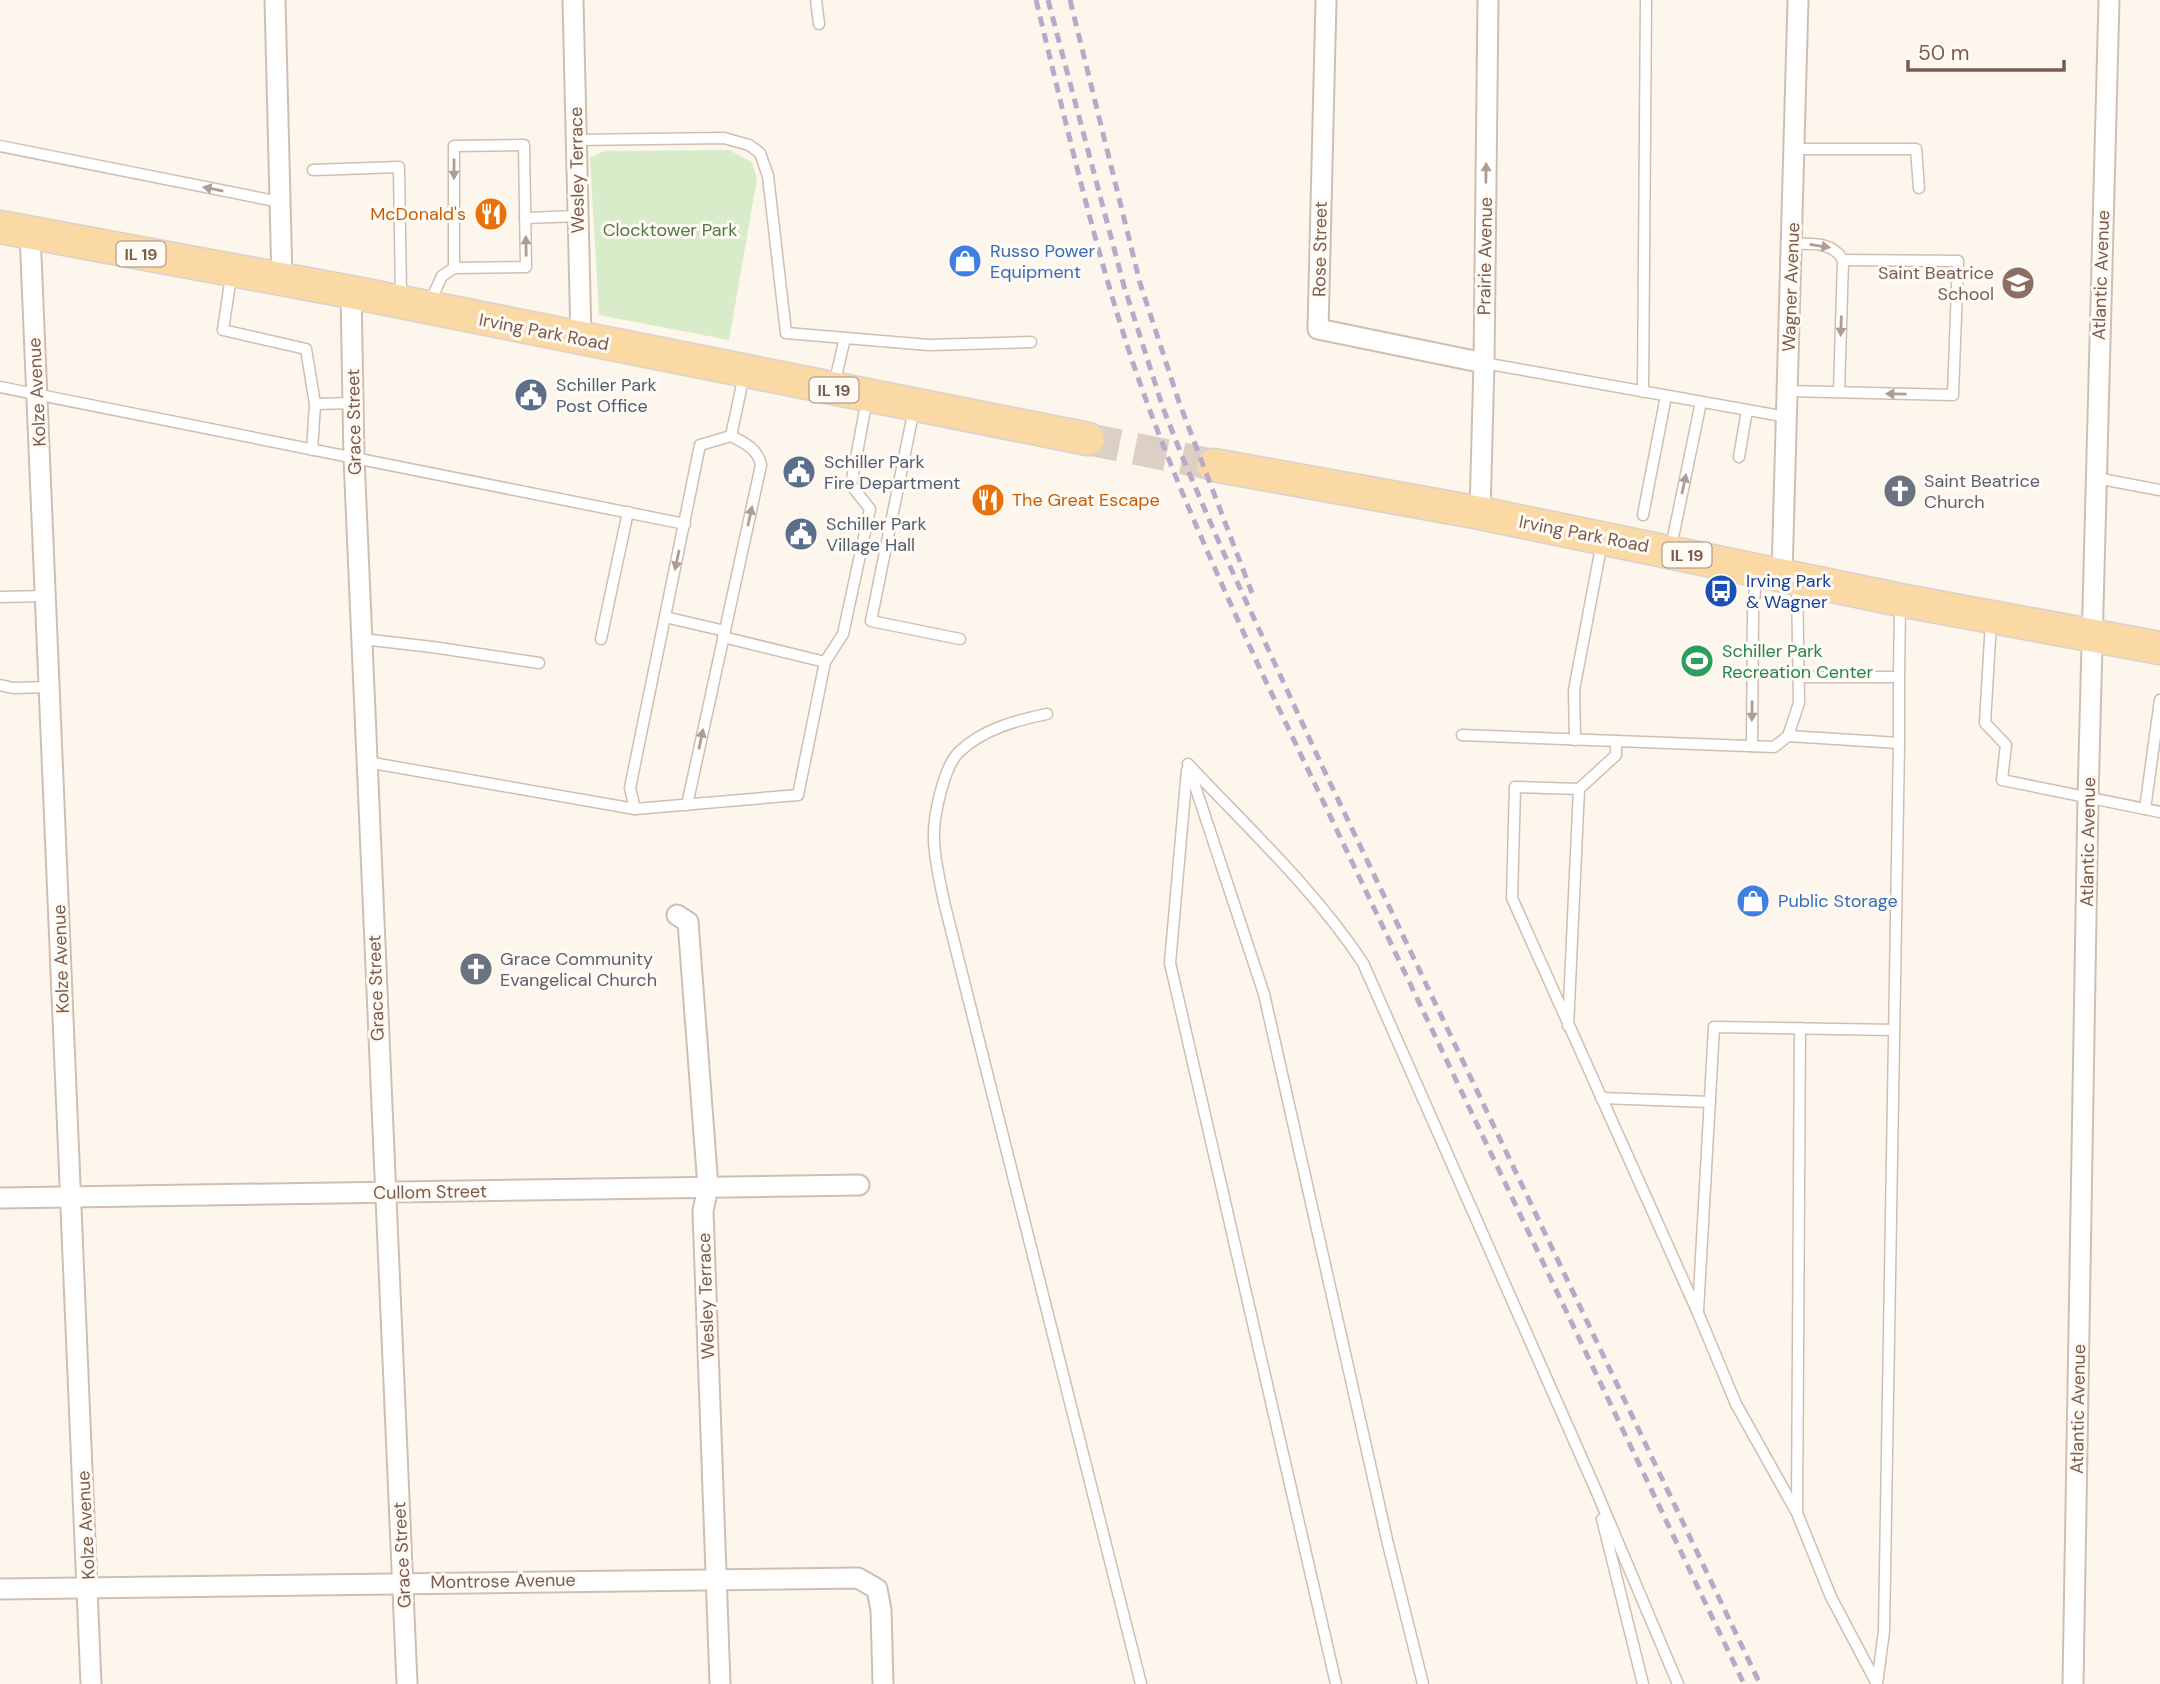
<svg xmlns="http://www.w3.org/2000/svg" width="2160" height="1684" font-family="'DM Sans',sans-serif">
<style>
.green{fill:#d8ecc9}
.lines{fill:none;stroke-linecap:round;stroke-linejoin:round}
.primary-tunnel{stroke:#dcd0c4;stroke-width:32;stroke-dasharray:32 16;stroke-linecap:butt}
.lane-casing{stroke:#d1beb0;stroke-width:13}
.street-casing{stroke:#d1beb0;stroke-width:23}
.primary-casing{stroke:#dad1cd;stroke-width:35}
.lane{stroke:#fff;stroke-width:10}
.street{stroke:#fff;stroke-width:19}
.primary{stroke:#fbd9a5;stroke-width:32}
.rail{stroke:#b9a8c9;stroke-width:5;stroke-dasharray:10 7;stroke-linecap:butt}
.oneway{fill:#af9d94}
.labels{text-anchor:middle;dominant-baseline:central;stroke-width:6;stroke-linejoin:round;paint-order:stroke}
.shield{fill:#fffaf3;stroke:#a28b7f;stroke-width:2}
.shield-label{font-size:16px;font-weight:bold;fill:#7a5c4d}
.street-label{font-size:18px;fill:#7a5c4d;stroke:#fffaf3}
.food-label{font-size:18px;fill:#c56008;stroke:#fffaf3;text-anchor:end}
.park-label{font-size:18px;fill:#537a41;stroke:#fffaf3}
.shop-label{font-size:18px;fill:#366cbe;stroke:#fffaf3;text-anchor:start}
.education-label{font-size:18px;fill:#785e54;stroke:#fffaf3;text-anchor:end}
.service-label{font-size:18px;fill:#4e5e75;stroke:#fffaf3;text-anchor:start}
.worship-label{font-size:18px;fill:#5b616d;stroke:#fffaf3;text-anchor:start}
.transit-label{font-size:18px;fill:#164399;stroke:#fffaf3;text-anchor:start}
.leisure-label{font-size:18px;fill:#27864d;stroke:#fffaf3;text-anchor:start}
</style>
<rect width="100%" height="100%" fill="#fdf6ec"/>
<path class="green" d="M729,150L752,162L757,179L729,340L599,315L590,158L604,151Z"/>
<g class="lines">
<path class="primary-tunnel" d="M1088,439L1214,465"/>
<defs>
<g id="lane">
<path d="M816,0L819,24"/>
<path d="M577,140L724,138L749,145L760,153L768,176L786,333L929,345L1031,342"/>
<path d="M0,146L280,202"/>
<path d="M1794,149H1916L1919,188"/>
<path d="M313,170L399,167L401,299"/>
<path d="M525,218L578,216"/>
<path d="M1792,244C1811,244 1832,241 1843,260L1839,392"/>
<path d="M231,276L223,330L306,349L315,404L312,450"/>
<path d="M430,302L442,276L454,268L526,267L524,145L454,146V268"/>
<path d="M1484,363L1787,417"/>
<path d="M834,385L845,338"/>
<path d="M0,387L685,524"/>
<path d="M1788,391L1953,395L1958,261L1843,260"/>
<path d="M1643,392L1646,0"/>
<path d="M315,404L353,403"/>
<path d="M914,409L871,621L960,639"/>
<path d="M731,436L744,375"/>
<path d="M1739,457L1747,410"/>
<path d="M2096,478L2160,490"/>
<path d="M1643,515L1666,396"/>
<path d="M1671,547L1701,402"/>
<path d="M0,597L46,596"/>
<path d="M665,617L725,631"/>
<path d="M1991,622L1985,723L2006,745L2002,780L2160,812"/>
<path d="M362,639L432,647L539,663"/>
<path d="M601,639L628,512"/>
<path d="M825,662L843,634L870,509L851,485L867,399"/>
<path d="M1798,677H1899L1900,603"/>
<path d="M0,685L13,688L50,687"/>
<path d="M1047,714C1017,720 983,729 959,752C944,766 933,817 934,838C934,859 940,881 944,902L1141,1684"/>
<path d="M1462,735L1774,747L1788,736L1799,703L1797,582"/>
<path d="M1788,736L1899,743V677"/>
<path d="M1575,740L1574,690L1602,542"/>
<path d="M1752,746L1753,609L1757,573"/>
<path d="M367,762L635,809L798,795L825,662L723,637"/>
<path d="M1188,764C1248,828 1314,889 1363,963L1595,1488L1678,1684"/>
<path d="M1189,768L1264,994L1388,1544L1423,1684"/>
<path d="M1187,770L1170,963L1336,1684"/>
<path d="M1579,789L1616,755V741"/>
<path d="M635,809L630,788L700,445L731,436C745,443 758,449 761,465L687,805"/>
<path d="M2145,809L2160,700"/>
<path d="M1568,1026L1579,789L1515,787L1512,898L1698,1313L1736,1404L1797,1513L1831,1597L1877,1684L1884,1631L1899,743"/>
<path d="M1601,1098L1710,1102"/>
<path d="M1698,1311L1714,1027L1894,1030"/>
<path d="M1797,1511L1800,1028"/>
<path d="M1602,1519L1643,1684"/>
</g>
<g id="street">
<path d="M275,0L282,280"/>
<path d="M573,0L581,339"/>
<path d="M1326,0L1318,329L1484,363"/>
<path d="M30,233L91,1684"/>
<path d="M351,292L354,458L407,1684"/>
<path d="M1480,513L1484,363L1488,0"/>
<path d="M1782,574L1798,0"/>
<path d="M677,915L688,922L708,1187L703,1211L720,1684"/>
<path d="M0,1198L859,1185"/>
<path d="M0,1589L858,1578L877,1589L881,1610L883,1684"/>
<path d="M2073,1684L2088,798L2109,0"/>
</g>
<g id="primary">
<path d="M0,227L351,292L1088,439"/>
<path d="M1214,465L1480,513L1905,601L2160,648"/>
</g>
</defs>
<use href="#lane" class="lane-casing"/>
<use href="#street" class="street-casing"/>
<use href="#primary" class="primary-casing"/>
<use href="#lane" class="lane"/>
<use href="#street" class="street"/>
<use href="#primary" class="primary"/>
<g class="rail">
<path d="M1036,0C1065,119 1092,238 1130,354C1166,462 1213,565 1260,669L1744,1684"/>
<path d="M1048,0L1124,286L1163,408L1184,461L1221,547L1323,768L1760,1684"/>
<path d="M1070,0L1140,283L1179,402L1252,593"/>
</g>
</g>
<defs><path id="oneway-solid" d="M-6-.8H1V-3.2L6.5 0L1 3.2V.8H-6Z" transform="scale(1.75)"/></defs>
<g class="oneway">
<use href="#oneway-solid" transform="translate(454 169) rotate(90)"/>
<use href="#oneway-solid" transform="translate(1486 173) rotate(-89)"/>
<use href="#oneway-solid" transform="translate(213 189) rotate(-169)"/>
<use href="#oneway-solid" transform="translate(526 246) rotate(-91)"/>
<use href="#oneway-solid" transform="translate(1820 246) rotate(9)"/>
<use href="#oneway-solid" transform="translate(1841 326) rotate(92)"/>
<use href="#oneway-solid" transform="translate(1896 394) rotate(-179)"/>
<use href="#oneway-solid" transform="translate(1684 484) rotate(-78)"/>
<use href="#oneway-solid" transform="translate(750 516) rotate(-78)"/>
<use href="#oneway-solid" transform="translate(677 560) rotate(102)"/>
<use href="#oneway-solid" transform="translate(1752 711) rotate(91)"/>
<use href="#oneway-solid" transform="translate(701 739) rotate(-78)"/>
</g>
<defs>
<symbol id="restaurant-disc" viewBox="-11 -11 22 22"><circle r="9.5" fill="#e8710a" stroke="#fffaf3"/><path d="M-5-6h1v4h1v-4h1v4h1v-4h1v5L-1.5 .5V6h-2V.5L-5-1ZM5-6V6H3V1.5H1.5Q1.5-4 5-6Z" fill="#fff"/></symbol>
<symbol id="shop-disc" viewBox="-11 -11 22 22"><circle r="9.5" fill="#3f7fe0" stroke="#fffaf3"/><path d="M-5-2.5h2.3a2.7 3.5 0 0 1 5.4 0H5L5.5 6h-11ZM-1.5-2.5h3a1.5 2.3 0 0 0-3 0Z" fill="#fff"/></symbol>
<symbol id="school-disc" viewBox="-11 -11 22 22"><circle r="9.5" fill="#8d6e63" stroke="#fffaf3"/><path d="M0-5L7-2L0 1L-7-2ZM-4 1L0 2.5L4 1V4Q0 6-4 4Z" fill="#fff"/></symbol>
<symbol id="civic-disc" viewBox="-11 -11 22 22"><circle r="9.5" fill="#5c6f8a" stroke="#fffaf3"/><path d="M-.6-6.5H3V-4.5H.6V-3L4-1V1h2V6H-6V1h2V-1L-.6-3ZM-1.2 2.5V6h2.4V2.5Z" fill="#fff"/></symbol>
<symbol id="church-disc" viewBox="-11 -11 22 22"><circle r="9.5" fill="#6b7280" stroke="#fffaf3"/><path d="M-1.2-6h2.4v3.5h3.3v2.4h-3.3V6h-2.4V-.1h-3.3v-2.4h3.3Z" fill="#fff"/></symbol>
<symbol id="bus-disc" viewBox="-11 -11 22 22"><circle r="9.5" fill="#1a4fb4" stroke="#fffaf3"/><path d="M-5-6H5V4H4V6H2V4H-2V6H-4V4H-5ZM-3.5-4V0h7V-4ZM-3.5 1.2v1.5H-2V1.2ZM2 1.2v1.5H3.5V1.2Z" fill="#fff"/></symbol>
<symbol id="stadium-disc" viewBox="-11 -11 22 22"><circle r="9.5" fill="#2e9e5b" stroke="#fffaf3"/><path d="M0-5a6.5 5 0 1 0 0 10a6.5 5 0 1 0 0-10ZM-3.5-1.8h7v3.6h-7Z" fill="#fff"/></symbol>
</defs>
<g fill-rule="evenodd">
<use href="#restaurant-disc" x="472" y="195" width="38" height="38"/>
<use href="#shop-disc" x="946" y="242" width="38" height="38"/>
<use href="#school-disc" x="1999" y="264" width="38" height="38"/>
<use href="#civic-disc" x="512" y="376" width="38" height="38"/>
<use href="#civic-disc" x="780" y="453" width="38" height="38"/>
<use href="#church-disc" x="1881" y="472" width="38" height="38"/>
<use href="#restaurant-disc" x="969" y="481" width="38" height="38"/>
<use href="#civic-disc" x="782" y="515" width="38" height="38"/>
<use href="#bus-disc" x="1702" y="572" width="38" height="38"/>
<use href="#stadium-disc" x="1678" y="642" width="38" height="38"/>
<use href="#shop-disc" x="1734" y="882" width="38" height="38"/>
<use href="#church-disc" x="457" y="950" width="38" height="38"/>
</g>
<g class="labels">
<g class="shield">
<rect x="116.5" y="241.5" width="49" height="25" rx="5"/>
<rect x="809.5" y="377.5" width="49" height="25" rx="5"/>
<rect x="1662.5" y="542.5" width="49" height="25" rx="5"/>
</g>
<g class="shield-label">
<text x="141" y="254">IL 19</text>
<text x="834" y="390">IL 19</text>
<text x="1687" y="555">IL 19</text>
</g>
<g class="street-label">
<text transform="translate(577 170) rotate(-91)">Wesley Terrace</text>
<text transform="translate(1320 249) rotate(-89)">Rose Street</text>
<text transform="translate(1485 256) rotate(-89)">Prairie Avenue</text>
<text transform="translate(2101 275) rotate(-88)">Atlantic Avenue</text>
<text transform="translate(1791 287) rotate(-88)">Wagner Avenue</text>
<text transform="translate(544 332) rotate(11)">Irving Park Road</text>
<text transform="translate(37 392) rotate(-93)">Kolze Avenue</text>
<text transform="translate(354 422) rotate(-91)">Grace Street</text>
<text transform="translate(1584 534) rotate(11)">Irving Park Road</text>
<text transform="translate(2088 842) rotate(-89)">Atlantic Avenue</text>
<text transform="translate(61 959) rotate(-92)">Kolze Avenue</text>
<text transform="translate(376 988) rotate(-92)">Grace Street</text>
<text transform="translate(430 1192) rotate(-1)">Cullom Street</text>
<text transform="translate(706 1296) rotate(-92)">Wesley Terrace</text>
<text transform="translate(2078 1409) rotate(-89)">Atlantic Avenue</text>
<text transform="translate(86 1525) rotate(-93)">Kolze Avenue</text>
<text transform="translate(402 1555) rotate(-93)">Grace Street</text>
<text transform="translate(503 1581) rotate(-1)">Montrose Avenue</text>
</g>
<g class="food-label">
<text x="466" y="214">McDonald's</text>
<text x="1012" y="500" text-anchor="start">The Great Escape</text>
</g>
<g class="park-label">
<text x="670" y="230">Clocktower Park</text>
</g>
<g class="shop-label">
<text x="990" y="251">Russo Power<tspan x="990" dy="21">Equipment</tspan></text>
<text x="1778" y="901">Public Storage</text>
</g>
<g class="education-label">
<text x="1994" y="273">Saint Beatrice<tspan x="1994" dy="21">School</tspan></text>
</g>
<g class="service-label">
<text x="556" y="385">Schiller Park<tspan x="556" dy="21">Post Office</tspan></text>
<text x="824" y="462">Schiller Park<tspan x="824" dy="21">Fire Department</tspan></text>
<text x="826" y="524">Schiller Park<tspan x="826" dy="21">Village Hall</tspan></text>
</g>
<g class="worship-label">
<text x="1924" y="481">Saint Beatrice<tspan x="1924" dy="21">Church</tspan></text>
<text x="500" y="959">Grace Community<tspan x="500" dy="21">Evangelical Church</tspan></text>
</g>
<g class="transit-label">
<text x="1746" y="581">Irving Park<tspan x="1746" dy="21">&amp; Wagner</tspan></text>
</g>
<g class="leisure-label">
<text x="1722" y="651">Schiller Park<tspan x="1722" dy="21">Recreation Center</tspan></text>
</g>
</g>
<path d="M1908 60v10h156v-10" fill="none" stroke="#7a5c4d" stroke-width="3.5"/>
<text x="1918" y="60" font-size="21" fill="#7a5c4d" stroke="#fffaf3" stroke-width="5" paint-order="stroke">50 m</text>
</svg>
